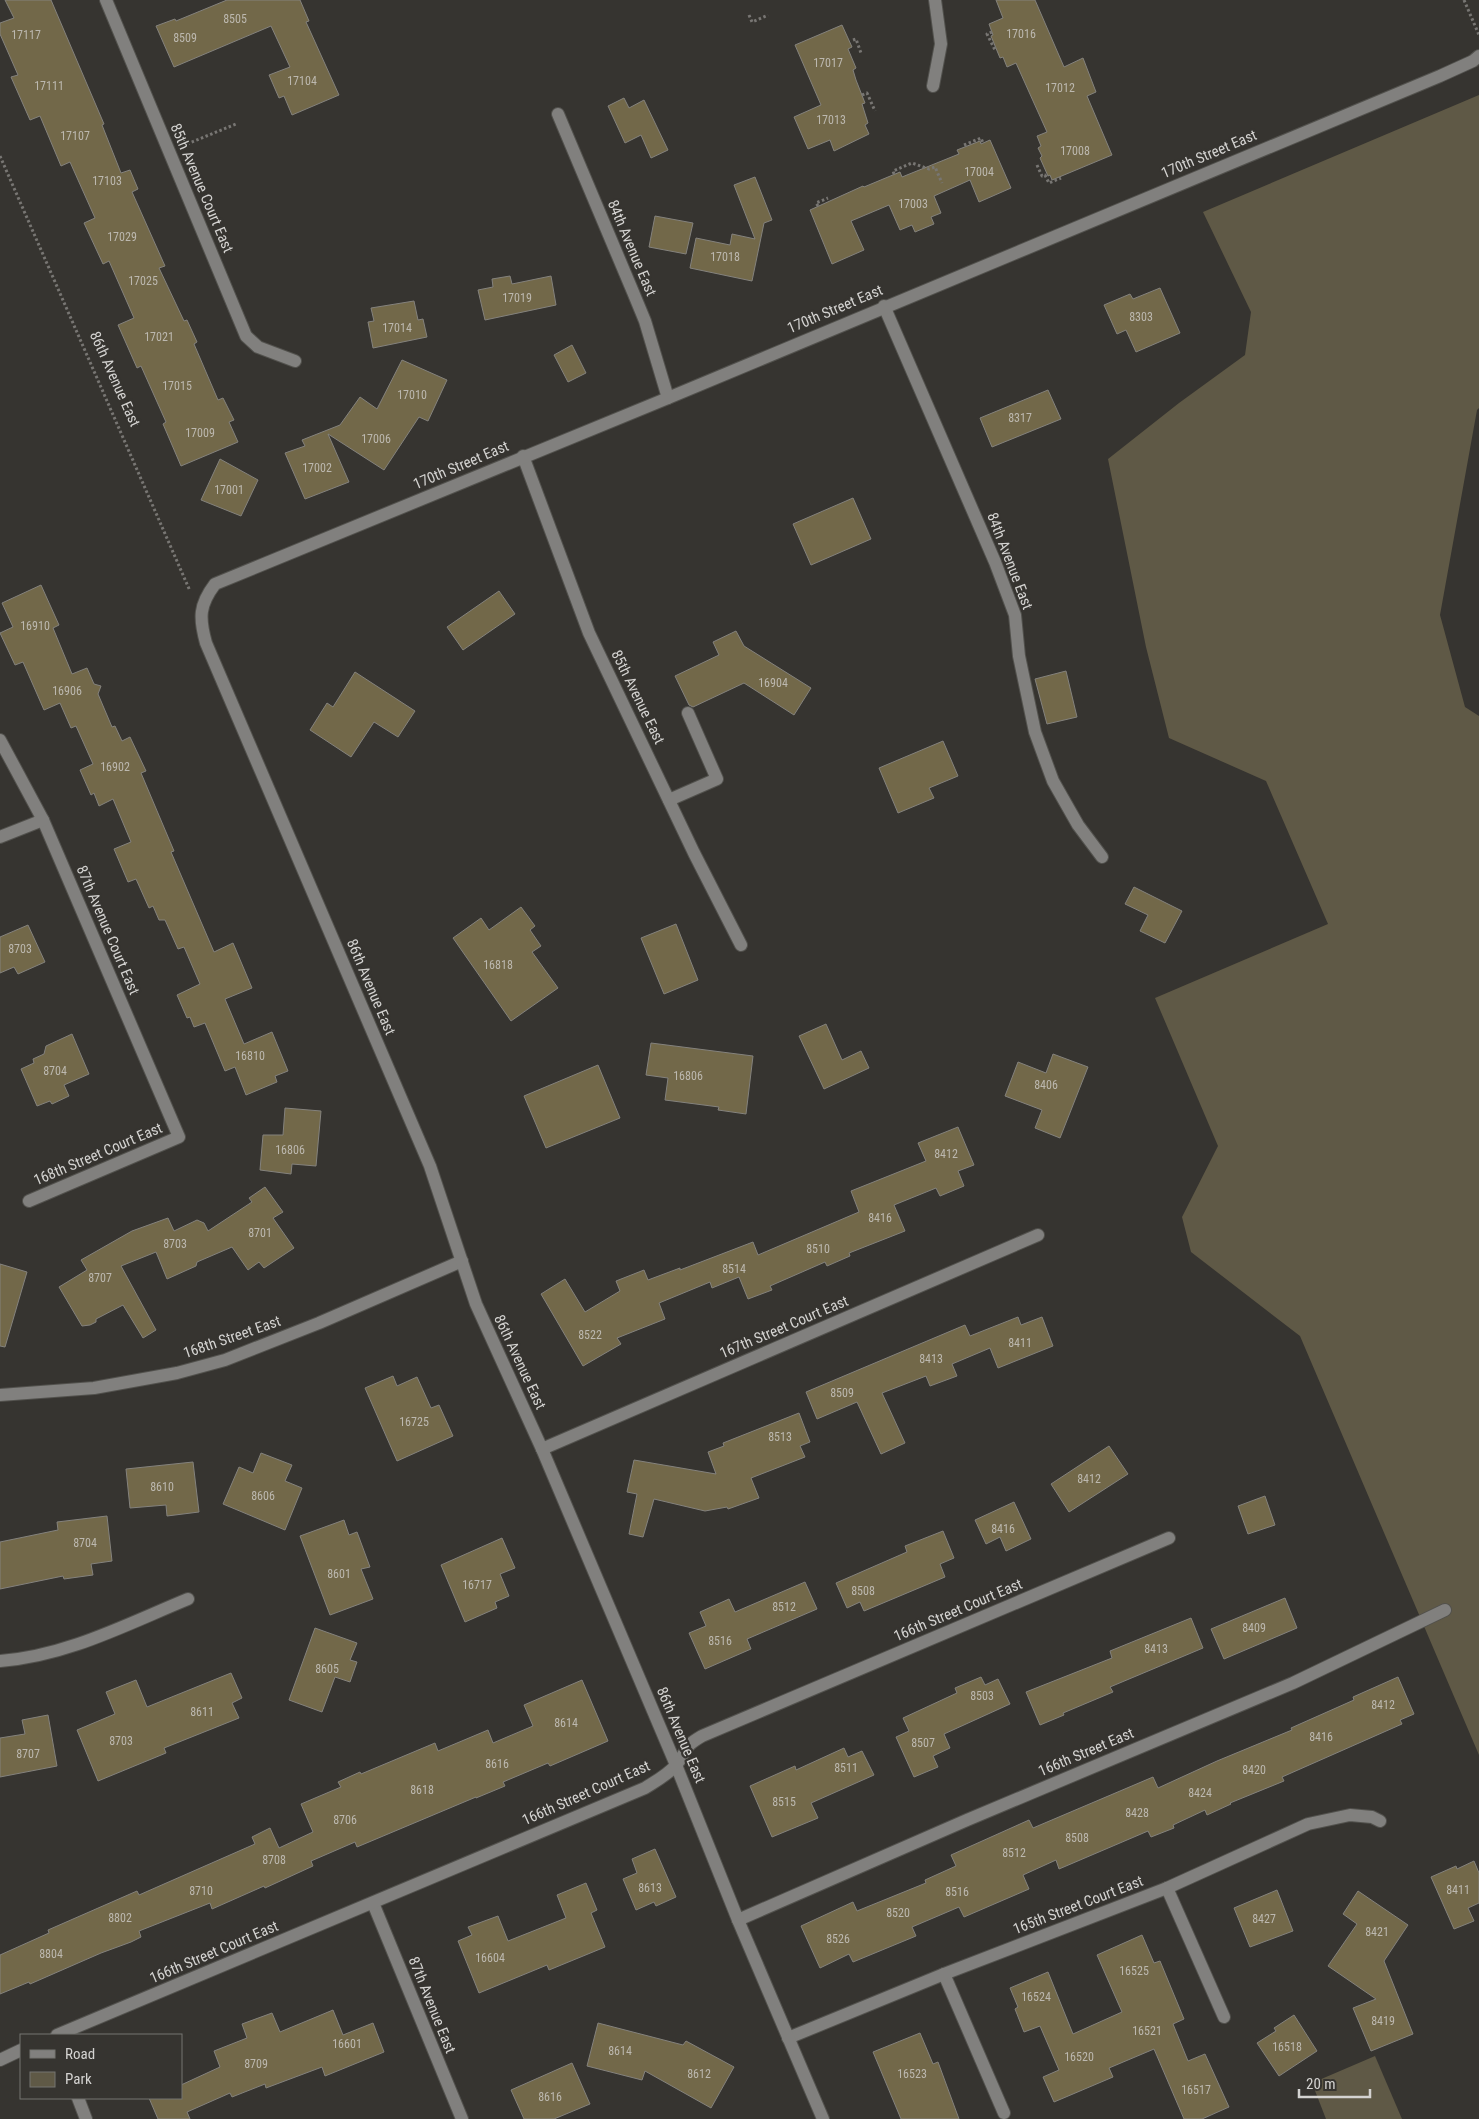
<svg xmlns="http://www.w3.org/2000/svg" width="1479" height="2119" font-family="'Roboto Condensed',sans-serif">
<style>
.green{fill:#5f5946}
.building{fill:#726849;stroke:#84827d}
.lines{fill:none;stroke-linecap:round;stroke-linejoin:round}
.minor-casing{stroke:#52514d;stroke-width:14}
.path{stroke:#787673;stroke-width:3;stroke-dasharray:2.5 2.5;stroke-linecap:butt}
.minor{stroke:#81807e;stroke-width:12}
.labels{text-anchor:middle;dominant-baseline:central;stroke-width:4.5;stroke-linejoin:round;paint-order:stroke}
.number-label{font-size:12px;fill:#bcb8af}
.street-label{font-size:15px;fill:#d4d3d1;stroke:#363430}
</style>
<rect width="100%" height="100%" fill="#363430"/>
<g class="green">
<path d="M1479,95V408L1477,410L1440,615L1465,707L1479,716V1755L1300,1336L1191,1252L1182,1217L1218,1146L1155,998L1328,924L1266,781L1169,738L1146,647L1108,459L1179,403L1245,355L1251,312L1203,212Z"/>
<path d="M1375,2056L1402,2119H1326L1312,2083Z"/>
</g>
<g class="building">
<path d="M5,0H51L104,124L102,125L121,173L130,170L138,189L132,192L165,266L159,268L184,321L187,320L197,342L194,344L218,400L223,398L234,420L229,422L238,442L181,466L163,424L166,422L141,366L137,368L118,325L134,318L109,261L103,264L84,223L95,218L70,162L61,166L40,116L30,120L11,77L18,75L0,34V23L14,18Z"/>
<path d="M227,0H300L309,21L306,22L339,95L292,115L284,96L279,98L269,75L290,67L271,26L174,67L156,26L175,19L176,21Z"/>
<path d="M996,0H1035L1064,67L1083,58L1096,92L1087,96L1112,155L1052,180L1050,175L1048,176L1040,158L1042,156L1038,148L1041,146L1037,136L1047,132L1016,63L1007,67L1003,57L1000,58L991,36L993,35L989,24L1003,18Z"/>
<path d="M842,25L852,47L848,49L856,68L853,70L856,80L865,103L862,104L868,123L865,125L869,134L834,151L830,140L808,149L794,117L821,105L795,45Z"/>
<path d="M624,98L629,108L644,100L668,150L651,158L641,135L625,143L608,106Z"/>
<path d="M990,140L1011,188L979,202L970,180L934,196L941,213L931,217L934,224L915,232L912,225L900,230L889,205L851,221L864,250L832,264L810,210L863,186L864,187L900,172L902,177L959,154L957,150L980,141L981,144Z"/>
<path d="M755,177L772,220L764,223L752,281L690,268L696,238L730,245L732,234L755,239L734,185Z"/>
<path d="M655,216L693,223L686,254L649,247Z"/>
<path d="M510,276L512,284L551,276L556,305L485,320L478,290L493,287L492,279Z"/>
<path d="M1160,288L1180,333L1136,352L1126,330L1117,334L1104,305L1130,294L1133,299Z"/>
<path d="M414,301L418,320L423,319L427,337L373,348L368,322L374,321L371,308Z"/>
<path d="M572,345L586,373L568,382L554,355Z"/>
<path d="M402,360L447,380L428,421L419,417L384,470L328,434L349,482L305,499L285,453L305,446L302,440L340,425L360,397L377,409Z"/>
<path d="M1048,390L1061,419L992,447L980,418Z"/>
<path d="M220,459L258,480L241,516L201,500Z"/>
<path d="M853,498L871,539L811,565L793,524Z"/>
<path d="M41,585L59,625L53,628L72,674L87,668L94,684L101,686L98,694L112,727L115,726L122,741L130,737L146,771L141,773L174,851L171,852L214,952L233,943L252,988L225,999L244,1044L272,1032L288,1071L275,1076L277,1082L246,1095L235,1067L225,1071L205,1023L194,1027L190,1017L187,1018L177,995L200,984L184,947L178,949L165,920H159L153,906L149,908L136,879L128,882L114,849L131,842L113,799L99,806L94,793L91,795L80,770L93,764L76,726L71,728L60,703L44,710L23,662L15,665L0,633L13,627L2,603Z"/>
<path d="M499,591L515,614L463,650L447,627Z"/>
<path d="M736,631L744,646L811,688L794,715L744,683L693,707L689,705L675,676L719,655L713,642Z"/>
<path d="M1066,671L1077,717L1047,724L1035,679Z"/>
<path d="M355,672L415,711L398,737L374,722L351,757L310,730L327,703L333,707Z"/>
<path d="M943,741L958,776L929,788L934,798L898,813L879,768Z"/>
<path d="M1134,887L1182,911L1165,943L1140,931L1148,915L1125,904Z"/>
<path d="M521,907L535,926L530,930L541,946L532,952L558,988L511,1021L453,938L481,918L489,930Z"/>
<path d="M676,924L698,980L664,994L641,938Z"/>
<path d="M28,925L45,962L18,974L14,967L0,973V937Z"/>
<path d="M826,1024L842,1060L861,1051L869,1068L824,1089L799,1036Z"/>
<path d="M72,1034L89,1074L64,1085L69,1096L52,1104L50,1101L37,1106L21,1069L34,1063L33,1059L44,1054L46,1046Z"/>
<path d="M651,1043L753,1056L746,1114L718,1110L719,1107L665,1100L668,1078L646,1075Z"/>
<path d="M1053,1054L1088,1067L1060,1138L1035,1128L1042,1110L1005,1096L1018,1062L1046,1073Z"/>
<path d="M598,1065L620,1118L546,1148L524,1096Z"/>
<path d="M285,1108L321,1111L316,1166L292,1164L291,1174L260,1170L263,1135H283Z"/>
<path d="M958,1127L974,1165L958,1171L964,1186L940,1196L936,1188L894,1205L905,1231L849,1253L850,1256L827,1266L825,1262L770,1286L772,1290L748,1299L739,1277L712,1288L710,1282L659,1303L665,1319L617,1338L621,1344L583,1366L541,1294L565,1279L585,1312L620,1291L616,1281L644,1270L648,1280L680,1268V1270L753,1242L758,1255L859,1212L851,1191L926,1161L918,1143Z"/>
<path d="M265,1187L283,1212L273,1218L294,1248L264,1268L259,1262L248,1270L232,1247L197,1262L196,1266L167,1279L156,1252L121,1266L156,1330L143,1338L123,1305L96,1319V1322L90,1325L82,1326L59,1287L87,1270L81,1260L132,1231L168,1218L174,1231L197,1220L204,1223L208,1231L252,1202L249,1198Z"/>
<path d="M0,1264L27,1272L5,1347L0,1346Z"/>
<path d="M1018,1317L1021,1325L1042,1317L1053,1346L998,1368L990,1348L952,1364L957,1376L930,1386L926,1376L882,1393L905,1443L881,1454L857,1402L817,1419L806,1392L965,1325L970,1336Z"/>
<path d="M393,1376L397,1386L417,1377L431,1408L439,1405L453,1436L397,1461L365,1388Z"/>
<path d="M799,1413L810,1442L800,1446L805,1457L751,1478L759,1498L728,1509L727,1507L705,1511L654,1499L643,1537L629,1534L637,1494L627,1492L634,1460L716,1474L708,1452L724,1446L723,1443Z"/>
<path d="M1109,1446L1128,1474L1069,1512L1051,1484Z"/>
<path d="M261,1453L292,1465L285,1481L302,1488L285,1530L223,1504L239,1467L253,1473Z"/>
<path d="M193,1462L199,1512L167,1516L166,1505L130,1508L126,1469Z"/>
<path d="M1265,1496L1275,1525L1248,1534L1238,1506Z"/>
<path d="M1014,1502L1031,1539L1006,1551L1000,1537L986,1544L975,1520Z"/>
<path d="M107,1516L112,1561L91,1564L93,1575L64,1579L63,1576L0,1589V1542L58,1530L57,1522Z"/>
<path d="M344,1520L349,1535L357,1532L370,1567L361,1569L373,1599L330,1615L300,1536Z"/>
<path d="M943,1531L954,1558L940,1564L945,1577L864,1611L860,1602L847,1608L836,1583L907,1552L905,1546Z"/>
<path d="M502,1538L515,1568L500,1574L509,1596L495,1602L497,1608L465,1622L441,1565Z"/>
<path d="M805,1582L817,1609L747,1639L751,1649L705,1669L689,1633L706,1626L700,1612L729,1599L735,1612Z"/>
<path d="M1285,1598L1297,1628L1224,1659L1211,1629Z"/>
<path d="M1191,1618L1203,1648L1110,1687L1113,1692L1063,1713L1064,1715L1040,1725L1026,1692L1112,1658L1110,1651Z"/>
<path d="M315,1628L357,1643L350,1660L357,1662L350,1682L335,1677L322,1712L289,1700Z"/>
<path d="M231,1673L242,1698L232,1703L239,1718L164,1748L166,1753L98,1781L77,1730L115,1714L106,1692L136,1680L147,1707Z"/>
<path d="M981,1677L985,1685L998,1679L1010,1704L944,1734L950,1748L933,1756L938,1767L914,1777L896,1737L909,1731L903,1718L957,1693L955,1688Z"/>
<path d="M1398,1677L1414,1714L1400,1720L1402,1724L1282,1777L1284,1781L1230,1803L1231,1804L1207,1815L1205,1810L1173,1825L1174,1828L1151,1837L1148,1831L1059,1869L1056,1860L1023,1875L1029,1889L964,1917L959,1907L912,1927L916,1936L853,1962L849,1954L820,1968L801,1926L853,1902L857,1911L926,1883L925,1880L956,1866L951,1855L1029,1820L1033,1828L1153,1777L1158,1788L1217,1761L1292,1730L1291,1728L1354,1700L1353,1697Z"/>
<path d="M582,1680L608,1741L550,1766L548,1763L503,1782L505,1786L476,1798V1797L357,1847L355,1842L311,1861L313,1866L265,1888L264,1886L212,1909L210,1903L139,1931L141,1937L131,1942L101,1953L30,1984L29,1982L0,1994V1955L49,1933L48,1930L137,1891L139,1895L255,1844L252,1837L270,1828L279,1848L313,1832L301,1804L341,1787L338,1782L360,1772L361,1774L435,1743L438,1751L488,1730L493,1743L533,1726L524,1705Z"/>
<path d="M48,1715L57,1766L0,1777V1738L25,1734L22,1720Z"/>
<path d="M844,1748L848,1757L862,1751L874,1775L811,1803L818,1818L772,1837L750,1786L795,1766L796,1770Z"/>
<path d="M655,1849L676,1897L656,1906L654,1902L636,1910L623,1879L637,1873L632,1859Z"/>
<path d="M1474,1861L1479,1873V1903L1468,1908L1474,1921L1454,1929L1431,1877L1456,1866L1457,1869Z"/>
<path d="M586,1883L597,1910L591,1913L605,1947L549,1970L547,1965L479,1993L458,1941L472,1935L468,1927L498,1916L508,1941L566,1918L557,1895Z"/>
<path d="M1277,1890L1293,1931L1250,1947L1234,1908Z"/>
<path d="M1358,1891L1408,1925L1384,1961L1413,2034L1371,2051L1353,2008L1376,1999L1328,1966L1357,1924L1343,1914Z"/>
<path d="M1142,1935L1154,1963L1160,1961L1184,2019L1173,2024L1188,2061L1205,2054L1229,2107L1202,2119H1184L1154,2049L1109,2068L1113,2077L1054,2102L1043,2077L1059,2070L1040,2026L1024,2032L1015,2009L1018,2007L1010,1988L1048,1972L1073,2034L1122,2012L1097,1955Z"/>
<path d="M333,2010L343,2035L373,2023L384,2052L325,2076L322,2067L266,2088L265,2084L232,2097L230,2093L187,2112L190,2119H158L149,2098H181V2085L220,2067L214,2051L247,2038L242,2024L272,2013L280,2032Z"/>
<path d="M1294,2015L1317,2051L1279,2076L1257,2043L1276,2031L1274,2028Z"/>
<path d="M598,2023L683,2045L686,2041L734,2067L711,2108L645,2071L642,2080L587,2066Z"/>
<path d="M920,2033L933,2064L938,2062L959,2119H901L873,2052Z"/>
<path d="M572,2063L590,2104L554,2119H524L511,2090Z"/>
</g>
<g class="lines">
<defs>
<g id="minor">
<path d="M106,0L246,336L258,347L295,361"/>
<path d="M933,86L941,44L935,0"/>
<path d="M558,114L633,292L645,321L668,398"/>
<path d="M884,306L995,562L1015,615L1019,656L1035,732L1053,781L1078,825L1102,857"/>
<path d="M523,456L589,633L694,853L741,945"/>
<path d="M0,740L43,820L179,1137L29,1201"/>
<path d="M669,800L717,779L688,713"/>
<path d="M0,837L43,820"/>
<path d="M0,1395L94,1388L177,1373L225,1360L319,1323L462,1261"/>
<path d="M542,1449L1038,1235"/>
<path d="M0,1661C67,1656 127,1624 188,1599"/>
<path d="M1167,1888L1224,2017"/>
<path d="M373,1903L462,2119"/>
<path d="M738,1920L967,1820L1293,1683L1445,1610"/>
<path d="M944,1974L1004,2113"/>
<path d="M57,2035L645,1788C656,1781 669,1774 677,1764C689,1748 683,1747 702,1736L1169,1538"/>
<path d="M788,2038L944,1974L1167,1888L1308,1824L1350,1815L1372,1817L1380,1821"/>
<path d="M0,2060L21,2050"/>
<path d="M78,2098L86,2119"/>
<path d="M823,2119L738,1920L676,1765L542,1449L476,1304L430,1166L206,643C199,618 199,605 215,584L668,398L1440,76L1473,61L1479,56"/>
</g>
</defs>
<use href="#minor" class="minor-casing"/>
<g class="path">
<path d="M1464,0L1479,35"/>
<path d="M749,15L752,22L768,15"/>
<path d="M992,32L987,34L995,50"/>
<path d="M853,40L856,39L861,53"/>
<path d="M862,95L867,93L875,111"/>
<path d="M187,144L236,124"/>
<path d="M964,145L981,138L983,143"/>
<path d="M0,156L190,591"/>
<path d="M1037,165L1042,176L1046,175"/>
<path d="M894,174L893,171L912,163L929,169L935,167L942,183"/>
<path d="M1045,175L1049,183L1061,178"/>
<path d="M818,206L816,203L828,198"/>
</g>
<use href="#minor" class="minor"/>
</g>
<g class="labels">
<g class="number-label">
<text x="235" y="19">8505</text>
<text x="1021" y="34">17016</text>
<text x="26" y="35">17117</text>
<text x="185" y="38">8509</text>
<text x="828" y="63">17017</text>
<text x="302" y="81">17104</text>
<text x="49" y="86">17111</text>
<text x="1060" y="88">17012</text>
<text x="831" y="120">17013</text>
<text x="75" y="136">17107</text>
<text x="1075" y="151">17008</text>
<text x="979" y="172">17004</text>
<text x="107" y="181">17103</text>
<text x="913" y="204">17003</text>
<text x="122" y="237">17029</text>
<text x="725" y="257">17018</text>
<text x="143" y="281">17025</text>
<text x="517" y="298">17019</text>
<text x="1141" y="317">8303</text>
<text x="397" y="328">17014</text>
<text x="159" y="337">17021</text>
<text x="177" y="386">17015</text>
<text x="412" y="395">17010</text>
<text x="1020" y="418">8317</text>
<text x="200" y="433">17009</text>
<text x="376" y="439">17006</text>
<text x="317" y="468">17002</text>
<text x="229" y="490">17001</text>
<text x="35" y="626">16910</text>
<text x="773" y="683">16904</text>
<text x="67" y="691">16906</text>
<text x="115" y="767">16902</text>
<text x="20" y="949">8703</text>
<text x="498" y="965">16818</text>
<text x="250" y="1056">16810</text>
<text x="55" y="1071">8704</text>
<text x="688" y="1076">16806</text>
<text x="1046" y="1085">8406</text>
<text x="290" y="1150">16806</text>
<text x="946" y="1154">8412</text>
<text x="880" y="1218">8416</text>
<text x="260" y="1233">8701</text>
<text x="175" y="1244">8703</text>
<text x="818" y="1249">8510</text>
<text x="734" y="1269">8514</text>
<text x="100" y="1278">8707</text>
<text x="590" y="1335">8522</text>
<text x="1020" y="1343">8411</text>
<text x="931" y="1359">8413</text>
<text x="842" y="1393">8509</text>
<text x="414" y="1422">16725</text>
<text x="780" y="1437">8513</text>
<text x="1089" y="1479">8412</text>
<text x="162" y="1487">8610</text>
<text x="263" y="1496">8606</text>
<text x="1003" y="1529">8416</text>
<text x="85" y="1543">8704</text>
<text x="339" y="1574">8601</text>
<text x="477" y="1585">16717</text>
<text x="863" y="1591">8508</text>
<text x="784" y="1607">8512</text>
<text x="1254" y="1628">8409</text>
<text x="720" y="1641">8516</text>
<text x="1156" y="1649">8413</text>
<text x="327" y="1669">8605</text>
<text x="982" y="1696">8503</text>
<text x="1383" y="1705">8412</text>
<text x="202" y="1712">8611</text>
<text x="566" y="1723">8614</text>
<text x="1321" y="1737">8416</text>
<text x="121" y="1741">8703</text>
<text x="923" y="1743">8507</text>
<text x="28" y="1754">8707</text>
<text x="497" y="1764">8616</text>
<text x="846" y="1768">8511</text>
<text x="1254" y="1770">8420</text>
<text x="422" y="1790">8618</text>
<text x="1200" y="1793">8424</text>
<text x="784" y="1802">8515</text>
<text x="1137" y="1813">8428</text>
<text x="345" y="1820">8706</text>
<text x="1077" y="1838">8508</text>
<text x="1014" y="1853">8512</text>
<text x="274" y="1860">8708</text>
<text x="650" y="1888">8613</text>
<text x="1458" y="1890">8411</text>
<text x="201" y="1891">8710</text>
<text x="957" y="1892">8516</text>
<text x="898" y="1913">8520</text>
<text x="120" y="1918">8802</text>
<text x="1264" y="1919">8427</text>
<text x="1377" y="1932">8421</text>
<text x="838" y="1939">8526</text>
<text x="51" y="1954">8804</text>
<text x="490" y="1958">16604</text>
<text x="1134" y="1971">16525</text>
<text x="1036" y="1997">16524</text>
<text x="1383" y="2021">8419</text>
<text x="1147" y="2031">16521</text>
<text x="347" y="2044">16601</text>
<text x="1287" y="2047">16518</text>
<text x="620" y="2051">8614</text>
<text x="1079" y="2057">16520</text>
<text x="256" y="2064">8709</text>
<text x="699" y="2074">8612</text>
<text x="912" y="2074">16523</text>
<text x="1196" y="2090">16517</text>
<text x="550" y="2097">8616</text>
</g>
<g class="street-label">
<text transform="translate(1209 154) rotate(-23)">170th Street East</text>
<text transform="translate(202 188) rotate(67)">85th Avenue Court East</text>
<text transform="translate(632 248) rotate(67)">84th Avenue East</text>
<text transform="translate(835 309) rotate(-23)">170th Street East</text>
<text transform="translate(115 379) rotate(66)">86th Avenue East</text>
<text transform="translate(461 465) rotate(-23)">170th Street East</text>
<text transform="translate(1010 561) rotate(69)">84th Avenue East</text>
<text transform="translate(638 697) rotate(64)">85th Avenue East</text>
<text transform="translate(108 930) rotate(67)">87th Avenue Court East</text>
<text transform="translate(371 987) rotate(67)">86th Avenue East</text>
<text transform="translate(98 1154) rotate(-23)">168th Street Court East</text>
<text transform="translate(784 1327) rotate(-23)">167th Street Court East</text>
<text transform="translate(232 1337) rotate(-19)">168th Street East</text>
<text transform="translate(520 1362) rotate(65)">86th Avenue East</text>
<text transform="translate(958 1610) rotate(-23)">166th Street Court East</text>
<text transform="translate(681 1735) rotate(67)">86th Avenue East</text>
<text transform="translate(1086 1752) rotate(-23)">166th Street East</text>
<text transform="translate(586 1793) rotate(-24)">166th Street Court East</text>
<text transform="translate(1078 1905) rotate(-21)">165th Street Court East</text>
<text transform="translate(214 1952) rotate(-23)">166th Street Court East</text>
<text transform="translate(432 2005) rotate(68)">87th Avenue East</text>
</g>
</g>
<rect x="20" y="2034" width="162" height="65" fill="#363430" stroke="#757470"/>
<rect x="30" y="2050" width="25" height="8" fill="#81807e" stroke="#757470"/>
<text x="65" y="2059" font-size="15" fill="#d4d3d1">Road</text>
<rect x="30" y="2072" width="25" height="15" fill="#5f5946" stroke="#757470"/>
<text x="65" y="2084" font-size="15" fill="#d4d3d1">Park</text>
<path d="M1299 2089v8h71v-8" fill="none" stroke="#d4d3d1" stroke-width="2.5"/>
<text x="1306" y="2089" font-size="15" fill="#d4d3d1" stroke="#363430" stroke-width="4" paint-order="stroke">20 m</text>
</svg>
